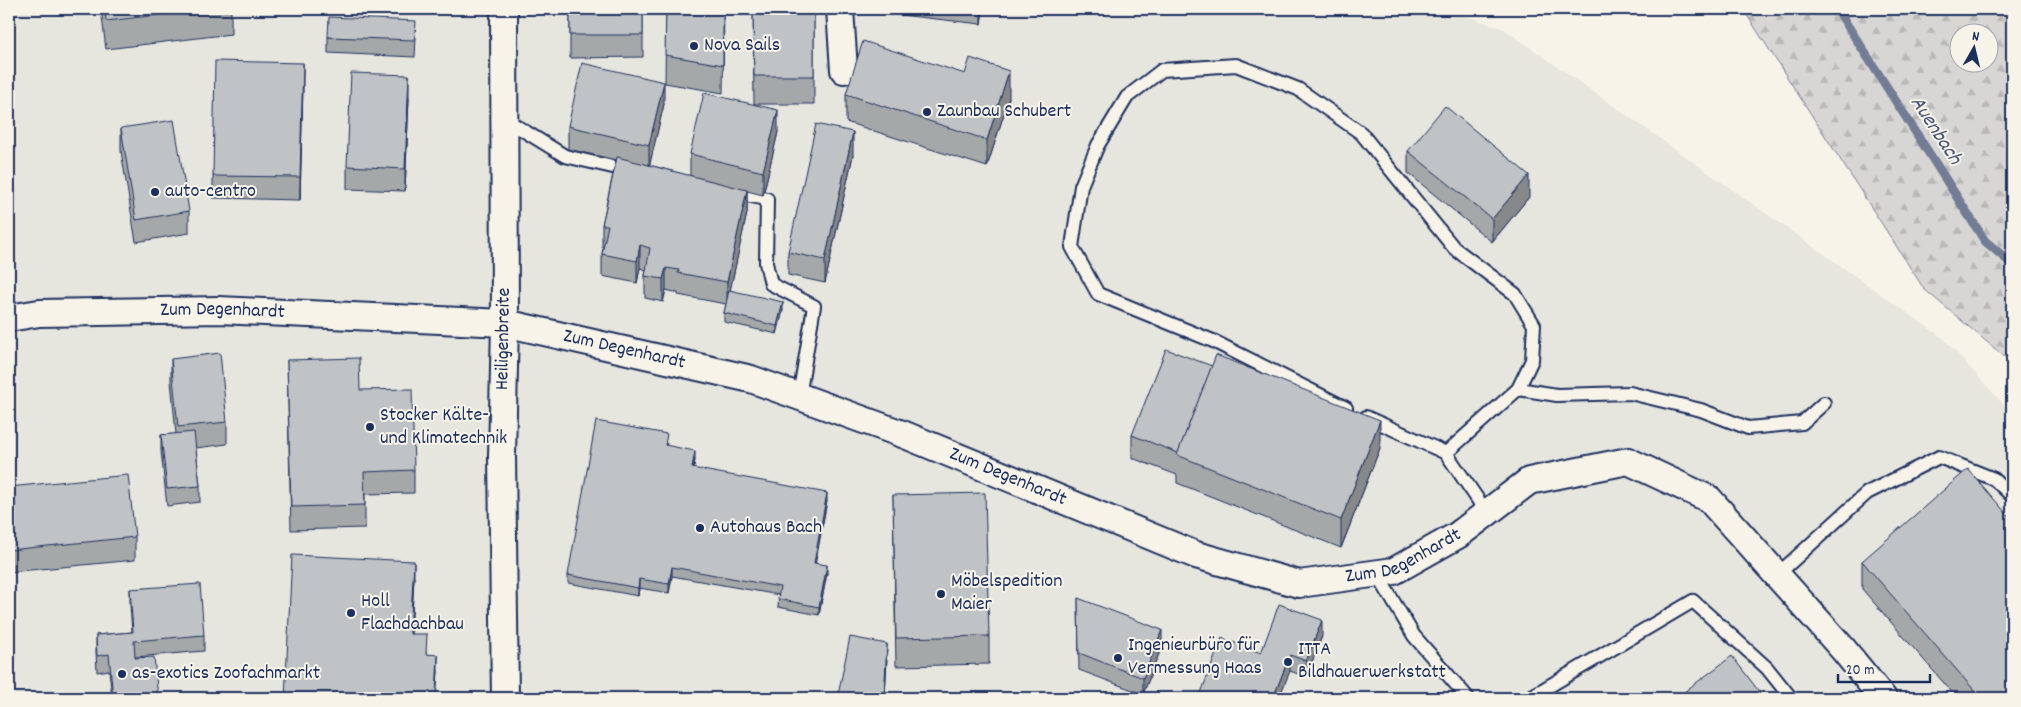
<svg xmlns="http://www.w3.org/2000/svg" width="2021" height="707" font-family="Dekko,sans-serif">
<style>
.built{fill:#e6e5de}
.forest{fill:url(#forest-firs);stroke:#798299;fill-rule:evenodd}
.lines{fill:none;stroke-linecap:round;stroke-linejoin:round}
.stream{stroke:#727c95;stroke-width:9}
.lane-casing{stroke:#1b2f5e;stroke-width:16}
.street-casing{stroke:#1b2f5e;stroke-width:30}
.lane{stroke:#f7f3e8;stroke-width:12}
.street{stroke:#f7f3e8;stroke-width:26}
.wall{fill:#a5a8a9;stroke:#1b2f5e}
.shaded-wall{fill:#86888a;stroke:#1b2f5e}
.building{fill:#c0c3c5;stroke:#1b2f5e}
.poi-dot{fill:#1b2f5e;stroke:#f7f3e8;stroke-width:2}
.labels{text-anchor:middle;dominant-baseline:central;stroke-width:4;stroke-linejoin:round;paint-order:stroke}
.poi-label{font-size:20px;fill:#1b2f5e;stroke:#f7f3e8;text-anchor:start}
.street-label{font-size:20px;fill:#1b2f5e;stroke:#f7f3e8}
.water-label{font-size:21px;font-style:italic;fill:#465679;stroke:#f7f3e8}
</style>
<defs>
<pattern id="forest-firs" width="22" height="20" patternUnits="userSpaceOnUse" patternTransform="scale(1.25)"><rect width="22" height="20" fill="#d7d6d4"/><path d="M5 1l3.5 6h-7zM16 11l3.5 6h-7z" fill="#b8b8b8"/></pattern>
</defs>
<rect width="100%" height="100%" fill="#f7f3e8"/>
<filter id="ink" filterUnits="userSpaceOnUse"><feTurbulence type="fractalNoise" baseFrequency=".02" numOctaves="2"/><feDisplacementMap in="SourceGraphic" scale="10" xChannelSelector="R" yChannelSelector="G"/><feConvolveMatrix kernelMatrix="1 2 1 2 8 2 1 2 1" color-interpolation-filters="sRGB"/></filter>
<g filter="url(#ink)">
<path class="built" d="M9,9H1446L1504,29L1943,338L2012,414V698H9Z"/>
<path class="forest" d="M1743,9H2012V363L1924,289ZM1958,32H1988V62H1958Z"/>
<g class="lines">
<path class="stream" d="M1837,9L1985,241L2012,264"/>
<defs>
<g id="lane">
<path d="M505,119L565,156L630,171"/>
<path d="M730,192L767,199L766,263L771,284L814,306L799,397"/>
<path d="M1518,389L1557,395L1630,393L1701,410L1748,428L1802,423L1824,403"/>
<path d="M1346,408L1213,341L1098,294L1072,247L1081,186L1098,145L1127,97L1162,70L1236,65L1298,89L1361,133L1454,248L1515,294L1534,325L1532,360L1518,389L1446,453"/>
<path d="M1366,417L1446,453L1487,513"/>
<path d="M1377,574L1414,636L1468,698"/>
<path d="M1777,575L1867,493L1939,457L1994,479L2012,496"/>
<path d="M1529,698L1693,601L1767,668L1791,698"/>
</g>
<g id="street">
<path d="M504,9L505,323L502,456L505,698"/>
<path d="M840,9L844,70"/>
<path id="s1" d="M9,318L39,313L219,310L505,323L751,379L905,435L1196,555L1299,584L1394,571L1458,535L1529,481L1628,461L1709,499L1843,649L1883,698"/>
</g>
</defs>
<use href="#lane" class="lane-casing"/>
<use href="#street" class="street-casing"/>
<use href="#lane" class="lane"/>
<use href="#street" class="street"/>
</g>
<g class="wall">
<path d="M101,9H231V34L106,49Z"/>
<path d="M292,9H433V13L292,11Z"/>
<path d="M570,9H643V57L570,58Z"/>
<path d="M666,9H724L723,93L665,83Z"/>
<path d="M753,9H814V104H754Z"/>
<path d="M882,9H983L981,24L882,13Z"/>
<path d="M328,37H416L415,57L328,53Z"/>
<path d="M965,74L1009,98L987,167L846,122V94Z"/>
<path d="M303,85L300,200L213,198V176Z"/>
<path d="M409,98L405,191L347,189V166Z"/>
<path d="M664,104L649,165L690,176V154L778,132L763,195L747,191V213L730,290L783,310L777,334L724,322V313L726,304L678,295V293L666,290L663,302L645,298V276L646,270L640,268L637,283L602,276V254L603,247H602V225L616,160L568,149V126Z"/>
<path d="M121,128L189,211V233L136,242L121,151Z"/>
<path d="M1408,151L1529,197L1492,242L1408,173Z"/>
<path d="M853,155L825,283L788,275V252Z"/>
<path d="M9,180L14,213V248L9,249Z"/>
<path d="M171,359L227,422V444L196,448L200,486V502L167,506L161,451V435L176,434L171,381Z"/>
<path d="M287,360L360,390L414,470V493L365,494V528L291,530Z"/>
<path d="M1132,435L1380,448L1341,548L1177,483V475L1132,458Z"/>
<path d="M667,443L666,446L695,459L694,469L827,501L815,563L827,573L819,615L778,607L779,595L672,576L669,593L639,588L638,596L568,583V575Z"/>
<path d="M9,487L135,537V560L9,572Z"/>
<path d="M893,495L989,636V664L896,666Z"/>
<path d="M1862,561L2012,698H1957L1862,589Z"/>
<path d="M414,577L411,634L427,654L438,671L436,698H285Z"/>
<path d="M130,589L204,635V651L135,657L158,698H112L109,670L97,672L96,651V635L132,632L130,605Z"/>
<path d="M1078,598L1162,646L1143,694L1079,670Z"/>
<path d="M1322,636L1306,677L1290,671L1261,653Z"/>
<path d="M887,660L885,698H838V695Z"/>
</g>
<g class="shaded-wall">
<path d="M981,9H983L981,24Z"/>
<path d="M303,63V85L300,200V177Z"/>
<path d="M1009,71V98L987,167V140Z"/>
<path d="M409,75V98L405,191V169Z"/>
<path d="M664,82V104L649,168V145Z"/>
<path d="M778,110V132L763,195V172Z"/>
<path d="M853,132V155L825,283V260Z"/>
<path d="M1529,175V197L1492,242V219Z"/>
<path d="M747,190V213L727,305V282Z"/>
<path d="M640,245V268L637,283V261Z"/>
<path d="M666,268V290L663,302V279Z"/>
<path d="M783,302V310L777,334V326Z"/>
<path d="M1380,420V448L1341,548V520Z"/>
<path d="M695,451V459L692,477V468Z"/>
<path d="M827,493V501L814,571V563Z"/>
<path d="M414,561V577L410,650V634Z"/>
<path d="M827,565V573L819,615V607Z"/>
<path d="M672,567V576L669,593V584Z"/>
<path d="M639,579V588L638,596V588Z"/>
<path d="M1322,620V636L1306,677V661Z"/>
<path d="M1162,630V646L1143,694V678Z"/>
<path d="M887,644L885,698H884Z"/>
<path d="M438,655V671L436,698Z"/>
<path d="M1290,655V671L1279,698H1273Z"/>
</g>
<g class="building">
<path d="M105,9H211L106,21Z"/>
<rect x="570" y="9" width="73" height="26"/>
<path d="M666,9H723V65L665,55Z"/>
<path d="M753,9H814V76H754Z"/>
<path d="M329,17L416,21L415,40L328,37Z"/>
<path d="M863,41L965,74L970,58L1009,71L987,140L846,94Z"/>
<path d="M215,61L303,63L300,177L213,176Z"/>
<path d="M582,63L664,82L649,145L568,126Z"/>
<path d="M351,73L409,75L405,169L347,166Z"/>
<path d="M704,93L778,110L763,172L690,154Z"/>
<path d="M1445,106L1529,175L1492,219L1408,151Z"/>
<path d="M174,120L189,211L136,220L121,128Z"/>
<path d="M816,124L853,132L825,260L788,252Z"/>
<path d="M617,157L747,190L727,282L678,273L679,270L666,268L663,279L645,276L650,248L640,245L637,261L602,254L608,225H602Z"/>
<path d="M9,180L14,213L9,214Z"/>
<path d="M729,290L783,302L777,326L724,313Z"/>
<path d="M1166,349L1212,366L1178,453L1132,435Z"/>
<path d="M220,353L227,422L178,427L171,359Z"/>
<path d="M1216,355L1380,420L1341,520L1177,455Z"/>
<path d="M359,358L360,390L412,389L414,470L364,472L365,505L291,507L287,360Z"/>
<path d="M596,421L667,434L665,445L695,451L692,468L827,493L814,563L827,565L819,607L778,599L780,587L672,567L669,584L639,579L638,588L568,575Z"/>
<path d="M194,432L200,486L167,489L161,435Z"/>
<path d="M1968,469L2012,520V698H1981L1862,561Z"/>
<path d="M128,475L135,537L9,550V487Z"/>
<path d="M985,493L989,636L896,638L893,495Z"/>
<path d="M292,555L414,561L410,634H427L426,654L438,655L436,696L360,692V698H285Z"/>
<path d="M200,584L204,635L134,641L135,658L154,657L158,698H113L109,654L97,656L96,635L133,632L130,589Z"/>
<path d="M1078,598L1162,630L1143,678L1079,653Z"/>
<path d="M1279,604L1322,620L1306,661L1290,655L1273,698H1199L1222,638L1261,653Z"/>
<path d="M850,637L887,644L884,698H855L838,695Z"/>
<path d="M1732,656L1764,698H1676Z"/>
<path d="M639,692L670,698H638Z"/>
</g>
</g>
<g class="poi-dot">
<circle cx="694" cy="46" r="5"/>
<circle cx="927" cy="112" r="5"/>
<circle cx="155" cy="192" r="5"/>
<circle cx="370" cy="427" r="5"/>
<circle cx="700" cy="528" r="5"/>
<circle cx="941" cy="594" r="5"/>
<circle cx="351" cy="613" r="5"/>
<circle cx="1118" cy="658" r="5"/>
<circle cx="1288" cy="662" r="5"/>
<circle cx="122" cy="674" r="5"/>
</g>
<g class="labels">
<g class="poi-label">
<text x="704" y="46">Nova Sails</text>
<text x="937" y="112">Zaunbau Schubert</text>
<text x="165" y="192">auto-centro</text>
<text x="380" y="416">Stocker Kälte-<tspan x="380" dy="23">und Klimatechnik</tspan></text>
<text x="710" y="528">Autohaus Bach</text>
<text x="951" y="582">Möbelspedition<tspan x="951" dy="23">Maier</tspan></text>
<text x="361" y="602">Holl<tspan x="361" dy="23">Flachdachbau</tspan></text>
<text x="1128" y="646">Ingenieurbüro für<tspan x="1128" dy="23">Vermessung Haas</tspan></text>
<text x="1298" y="650">ITTA<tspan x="1298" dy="23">Bildhauerwerkstatt</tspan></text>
<text x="132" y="674">as-exotics Zoofachmarkt</text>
</g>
<g class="street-label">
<text stroke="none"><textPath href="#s1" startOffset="214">Zum Degenhardt</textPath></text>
<text transform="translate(504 339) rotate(-89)">Heiligenbreite</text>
<text stroke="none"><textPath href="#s1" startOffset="619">Zum Degenhardt</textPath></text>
<text stroke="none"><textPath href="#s1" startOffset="1024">Zum Degenhardt</textPath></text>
<text stroke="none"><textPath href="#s1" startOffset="1444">Zum Degenhardt</textPath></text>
</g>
<g class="water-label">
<text transform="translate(1935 131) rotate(57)">Auenbach</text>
</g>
</g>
<rect width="2021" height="707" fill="none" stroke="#f7f3e8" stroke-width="30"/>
<rect x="15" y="15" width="1991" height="677" fill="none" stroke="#1b2f5e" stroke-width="2" filter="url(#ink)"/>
<g transform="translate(1974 48) rotate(8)"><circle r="24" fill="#f7f3e8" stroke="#9fa5b1"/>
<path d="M0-4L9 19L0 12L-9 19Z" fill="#1b2f5e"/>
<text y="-8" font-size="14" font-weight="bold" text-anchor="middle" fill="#1b2f5e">N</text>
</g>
<path d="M1838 674v8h92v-8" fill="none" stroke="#1b2f5e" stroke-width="2.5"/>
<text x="1846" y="674" font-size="15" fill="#1b2f5e" stroke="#f7f3e8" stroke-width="4" paint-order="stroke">20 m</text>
</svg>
